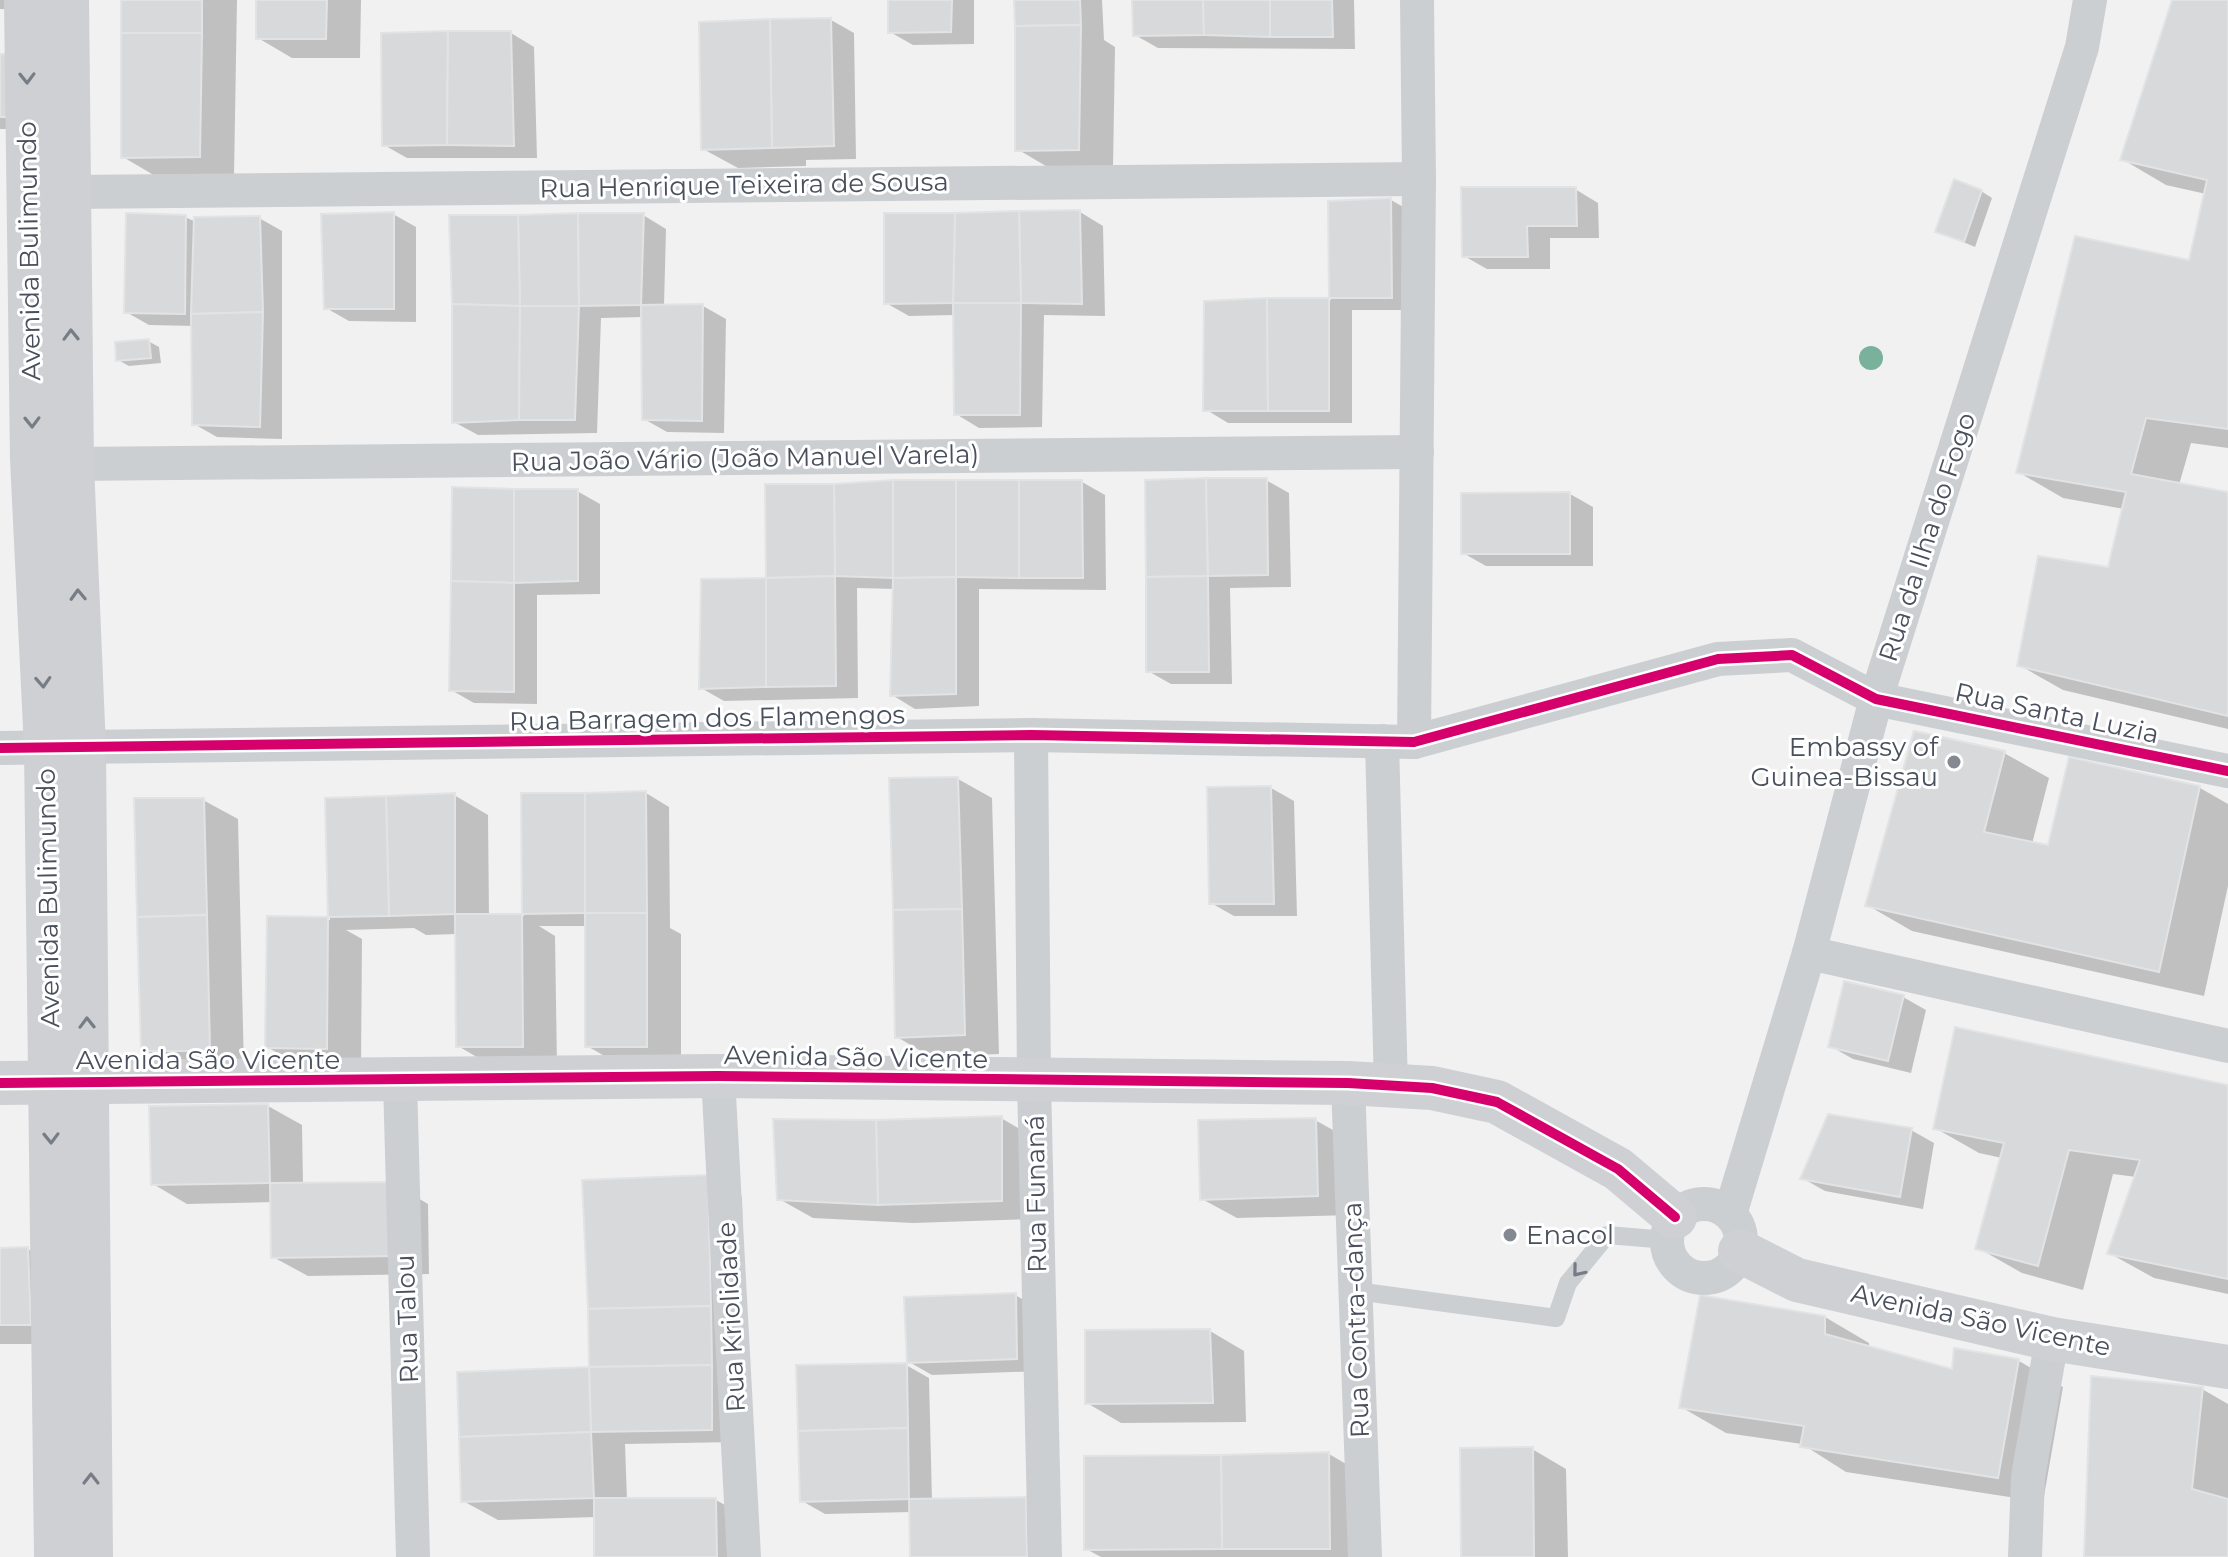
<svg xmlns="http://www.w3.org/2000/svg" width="2228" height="1557" font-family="Montserrat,sans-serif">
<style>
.shadow{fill:#0003}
.building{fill:#d8d9db;stroke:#e2e3e4;stroke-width:2}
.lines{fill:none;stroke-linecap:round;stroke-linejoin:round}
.lane{stroke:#cccfd2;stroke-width:18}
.street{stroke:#cccfd2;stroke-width:34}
.secondary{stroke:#ced0d3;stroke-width:44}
.cycleway-casing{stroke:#fff;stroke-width:15}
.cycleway{stroke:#d6006c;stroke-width:10}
.tree{fill:#7ab19d}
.oneway{stroke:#777d86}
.oneway2{stroke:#767c86}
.poi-dot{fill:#838891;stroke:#fff;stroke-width:3}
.labels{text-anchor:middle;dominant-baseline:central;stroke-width:6;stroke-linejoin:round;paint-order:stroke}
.street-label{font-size:26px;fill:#48505d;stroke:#fff}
.poi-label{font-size:26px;fill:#48505d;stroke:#fff;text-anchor:end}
</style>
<rect width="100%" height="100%" fill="#f1f1f1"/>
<g class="shadow">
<rect x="0" y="0" width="23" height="9"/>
<path d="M122,0H237L234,176L157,177L123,157Z"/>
<path d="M258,0H361L360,58H292L258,38Z"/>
<path d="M890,0H974V44L913,45L890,32Z"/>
<path d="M1016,0H1102L1104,40L1115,47L1113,168L1051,169L1017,149Z"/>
<path d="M1134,0H1354L1355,49L1158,48L1135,35Z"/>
<path d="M2174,0H2228V448L2191,443L2179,485L2228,494V729L2063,690L2019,665L2110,570L2124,509L2063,498L2018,472L2190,262L2206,194L2166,185L2122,159Z"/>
<path d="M831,20L854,33L856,159L806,160V166L738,168L703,149Z"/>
<path d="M511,33L534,47L537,158H407L384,145Z"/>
<path d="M0,56L30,129H0Z"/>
<path d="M1575,189L1598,203L1599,238H1550V269H1487L1464,256Z"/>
<path d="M1981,191L1992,198L1975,247L1937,231Z"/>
<path d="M1391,200L1414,213L1415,310H1352V423H1228L1205,409L1206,303L1331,300L1330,203Z"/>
<path d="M1080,212L1103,226L1105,316L1044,315L1042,427L979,428L956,414L955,315L909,316L886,303Z"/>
<path d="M393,214L416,227V322L349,321L326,308Z"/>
<path d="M643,215L666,229L664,306H703L726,319L724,433L667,432L644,419L643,317L601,318L597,433L478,435L454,422Z"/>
<path d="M185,217L196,222L259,218L282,231V439L217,437L194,424L195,326L149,325L126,312Z"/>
<path d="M148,341L159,347L161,363L129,366L118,360Z"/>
<path d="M1266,480L1289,493L1291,587L1230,588L1232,684H1171L1148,671Z"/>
<path d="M1082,482L1105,495L1106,590L979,589V706L915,709L892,695L895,589L857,588L858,698L724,701L701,688L768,580Z"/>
<path d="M454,489L577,491L600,504V594L537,595V704L474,703L451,690Z"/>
<path d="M1570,494L1593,507V566H1486L1463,553Z"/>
<path d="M2004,753L2049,778L2032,844L2049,847L2200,788L2228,804V886L2204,996L1912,931L1867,905Z"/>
<path d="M958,779L992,798L999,1054L931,1057L897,1037Z"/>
<path d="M1271,788L1294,801L1297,916H1234L1211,903Z"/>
<path d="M646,793L669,807L670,928L681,934V1066H622L587,1046V926H539L555,936L557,1066H492L458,1046L457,934L426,935L414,928L346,930L362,939L361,1067L301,1066L267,1047L269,918L330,920L327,800L454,795L488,815L489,916H524L523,795Z"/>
<path d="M203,800L238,819L244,1069H178L143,1049Z"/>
<path d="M1903,997L1926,1010L1911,1073L1853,1059L1830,1046Z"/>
<path d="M2228,1087V1294L2154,1278L2109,1253L2136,1177L2113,1174L2083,1290L2022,1273L1978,1248L2002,1158L1979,1153L1935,1128Z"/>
<path d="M268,1106L302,1125L303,1185L394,1184L428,1204L429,1274L308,1276L273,1257L272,1202L187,1204L153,1184Z"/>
<path d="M1001,1118L1035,1138V1219L913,1223L813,1218L779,1199L775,1121Z"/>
<path d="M1315,1120L1349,1139L1351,1215L1237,1218L1202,1199Z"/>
<path d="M1911,1130L1934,1143L1923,1209L1825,1191L1802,1178Z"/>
<path d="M708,1177L742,1197L745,1325L735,1442L625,1444L627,1500H716L750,1519L751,1557H596V1517L498,1520L463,1501L589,1369Z"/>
<path d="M28,1249L62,1269L64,1344H0V1250Z"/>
<path d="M1015,1295L1038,1308L1040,1371L932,1375L909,1362Z"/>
<path d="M1825,1317L1869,1343V1348L1953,1371L1955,1350L2019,1361L2063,1387L2043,1502L1846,1472L1802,1444L1726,1433L1681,1407Z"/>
<path d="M1210,1331L1244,1351L1246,1422L1121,1423L1087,1403Z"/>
<path d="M906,1365L929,1378L932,1501L1026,1499L1060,1519V1557H912V1512L825,1514L802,1501Z"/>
<path d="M2202,1389L2228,1404V1557H2086Z"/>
<path d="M1532,1449L1566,1469L1568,1557H1463Z"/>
<path d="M1329,1454L1363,1474L1364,1557H1101L1086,1549Z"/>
</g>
<g class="building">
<rect x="121" y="0" width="81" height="33"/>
<path d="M256,0H327L326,39H256Z"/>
<path d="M888,0H952L951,32L888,33Z"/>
<path d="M1014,0H1080L1081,25L1015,26Z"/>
<path d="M1132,0H1203L1204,35L1133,36Z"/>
<path d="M1203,0H1270V37L1204,35Z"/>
<path d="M1270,0H1332L1333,37H1270Z"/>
<path d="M2172,0H2228V429L2146,418L2131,474L2228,492V716L2017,666L2038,556L2108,567L2126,492L2016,473L2075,236L2189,260L2207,180L2120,160Z"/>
<path d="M831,18L834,146L772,148L770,19Z"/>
<path d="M770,19L772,148L701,150L699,22Z"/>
<path d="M1081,25L1079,150L1015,151V26Z"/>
<path d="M448,31L447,145L382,146L381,33Z"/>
<path d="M448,31H511L514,146L447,145Z"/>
<path d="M121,33H202L200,157L121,158Z"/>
<rect x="0" y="54" width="8" height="63"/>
<path d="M1954,179L1982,190L1964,242L1935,232Z"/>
<path d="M1461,187H1576L1577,226H1527L1528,257H1462Z"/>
<path d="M1391,198L1392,298H1329L1328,201Z"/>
<path d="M1080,210L1082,304L1021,303L1019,211Z"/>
<path d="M1019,211L1021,303H953L955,213Z"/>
<path d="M394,212V309H324L321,214Z"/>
<path d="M126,213L186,215L185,314L124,313Z"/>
<path d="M578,213L579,306H520L518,215Z"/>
<path d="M578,213H644L641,305L579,306Z"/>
<path d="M884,213H955L953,303L884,304Z"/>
<path d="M449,215H518L520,306L452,304Z"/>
<path d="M260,216L263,312L191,314L194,217Z"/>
<path d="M1267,298L1268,411H1203L1204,301Z"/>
<path d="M1267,298H1329V411H1268Z"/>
<path d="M953,303H1021L1020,415H954Z"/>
<path d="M452,304L520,306L519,420L452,423Z"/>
<path d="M703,304L702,421L642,420L641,305Z"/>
<path d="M520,306H579L575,420H519Z"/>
<path d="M263,312L260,427L192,425L191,314Z"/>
<path d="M149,339L151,358L116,361L115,342Z"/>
<path d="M1206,478L1208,576L1146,577L1145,480Z"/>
<path d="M1206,478H1267L1268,575L1208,576Z"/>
<path d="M893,480H956V577L893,578Z"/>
<path d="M893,480V578L835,576L834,484Z"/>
<path d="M956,480H1019V578L956,577Z"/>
<path d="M1019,480H1082L1083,578H1019Z"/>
<path d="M765,484H834L835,576L766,578Z"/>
<path d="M452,487L514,489V583L451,581Z"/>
<path d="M514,489H578V581L514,583Z"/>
<path d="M1570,492V554H1461V493Z"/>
<path d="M835,576L836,686L766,687V578Z"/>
<path d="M1208,576L1209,672H1146V577Z"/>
<path d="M956,577V694L890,696L893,578Z"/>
<path d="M766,578V687L699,689L701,579Z"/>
<path d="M451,581L514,583V692L449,691Z"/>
<path d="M1914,731L2005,751L1994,793L1902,774Z"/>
<path d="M1914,731L2005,751L1984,832L2048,845L2069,757L2200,786L2159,972L1865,906Z"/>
<path d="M958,777L962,909L893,910L889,778Z"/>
<path d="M1271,786L1274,904H1209L1207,787Z"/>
<path d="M646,791L647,913H585V793Z"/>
<path d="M455,793V914L389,916L386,796Z"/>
<path d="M521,793H585V913L522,914Z"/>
<path d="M386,796L389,916L328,917L325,798Z"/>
<path d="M134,798H204L207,915L137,917Z"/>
<path d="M962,909L965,1035L895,1038L893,910Z"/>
<rect x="585" y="913" width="62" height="134"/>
<path d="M455,914H522L523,1047H456Z"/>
<path d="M207,915L210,1051H141L137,917Z"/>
<path d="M267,916L328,917L327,1049L265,1048Z"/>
<path d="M1844,981L1904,995L1888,1061L1828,1047Z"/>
<path d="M1955,1027L2228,1085V1279L2107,1254L2140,1160L2069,1150L2038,1266L1975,1249L2004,1143L1933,1129Z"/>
<path d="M268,1104L270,1183L151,1185L149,1106Z"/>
<path d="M1828,1114L1912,1128L1900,1197L1800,1179Z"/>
<path d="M1002,1116V1201L878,1205L876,1120Z"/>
<path d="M1316,1118L1318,1196L1200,1200L1198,1120Z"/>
<path d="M773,1119L876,1120L878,1205L777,1200Z"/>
<path d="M708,1175L711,1306L588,1309L582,1180Z"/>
<path d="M394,1182L396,1256L271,1258L270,1183Z"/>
<path d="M28,1247L31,1325H0V1248Z"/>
<path d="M1016,1293L1017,1359L907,1363L904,1297Z"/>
<path d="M1700,1295L1825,1316V1334L1952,1369L1954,1348L2019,1359L1998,1478L1800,1447L1804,1426L1679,1408Z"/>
<path d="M711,1306L712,1365L589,1367L588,1309Z"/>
<path d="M1210,1329L1213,1403L1085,1404V1330Z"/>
<path d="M907,1363L908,1428L798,1431L796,1365Z"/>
<path d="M712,1365V1430L591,1432L589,1367Z"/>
<path d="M589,1367L591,1432L459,1437L457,1372Z"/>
<path d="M2091,1376L2203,1387L2192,1489L2228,1499V1557H2084Z"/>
<path d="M908,1428L909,1499L800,1502L798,1431Z"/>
<path d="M591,1432L594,1498L461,1502L459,1437Z"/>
<path d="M1533,1447L1534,1557H1461L1460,1448Z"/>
<path d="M1329,1452L1330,1549H1222L1221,1455Z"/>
<path d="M1221,1455L1222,1549L1084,1550V1456Z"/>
<path d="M1026,1497L1027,1557H910L909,1499Z"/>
<path d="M594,1498H716L717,1557H594Z"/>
</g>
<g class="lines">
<path class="lane" d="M1356,1291L1556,1318L1568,1283L1607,1235L1667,1240"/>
<g class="street">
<path d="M69,192L1419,179"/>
<path d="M72,464L1417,452"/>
<path d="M1031,735L1034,1081L1045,1557"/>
<path d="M1382,741L1391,1087"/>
<path d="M1414,742L1419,179L1417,0"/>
<path d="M0,748L1031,735L1414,742L1718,659L1792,655L1876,699L2228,771"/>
<path d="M1809,953L2228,1046"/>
<path d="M718,1076L744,1557"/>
<path d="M400,1081L413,1557"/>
<path d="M1348,1083L1365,1557"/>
<circle cx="1704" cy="1241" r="37"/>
<path d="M1730,1214L1809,953L1876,699L2082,47L2090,0"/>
<path d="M2025,1557L2028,1477L2052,1339"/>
</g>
<g class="secondary">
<path d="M26,0L32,459L46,748L56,1557"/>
<path d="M67,0L72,464L84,749L91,1557"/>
<path d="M0,1083L718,1076L1348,1083L1432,1088L1497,1102L1618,1169L1675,1217"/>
<path d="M1740,1251L1797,1280L2052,1339L2228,1367"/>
</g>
<defs>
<g id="cycleway">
<path d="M0,748L1031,735L1414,742L1718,659L1792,655L1876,699L2228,771"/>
<path d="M0,1083L718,1076L1348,1083L1432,1088L1497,1102L1618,1169L1675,1217"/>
</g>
</defs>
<use href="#cycleway" class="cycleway-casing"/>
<use href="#cycleway" class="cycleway"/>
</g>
<circle class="tree" cx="1871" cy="358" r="12"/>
<defs><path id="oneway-chevron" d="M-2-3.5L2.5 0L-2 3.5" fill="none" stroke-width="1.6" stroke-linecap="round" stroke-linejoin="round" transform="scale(2)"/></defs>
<g class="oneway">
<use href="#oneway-chevron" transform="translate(27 78) rotate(89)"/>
<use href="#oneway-chevron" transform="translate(71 335) rotate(-91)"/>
<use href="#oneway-chevron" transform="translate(32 422) rotate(89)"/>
<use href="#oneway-chevron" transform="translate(78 595) rotate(-92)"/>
<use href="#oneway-chevron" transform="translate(43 682) rotate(87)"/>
<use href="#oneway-chevron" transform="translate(87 1023) rotate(-91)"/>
<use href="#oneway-chevron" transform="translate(51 1138) rotate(89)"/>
<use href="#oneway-chevron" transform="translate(91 1479) rotate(-90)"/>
</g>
<use class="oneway2" href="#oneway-chevron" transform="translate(1578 1271) rotate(129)"/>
<g class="poi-dot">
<circle cx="1954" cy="762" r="8"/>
<circle cx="1510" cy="1235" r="8"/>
</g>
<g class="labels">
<g class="street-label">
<text transform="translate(744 185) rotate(-1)">Rua Henrique Teixeira de Sousa</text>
<text transform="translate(29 251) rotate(-91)">Avenida Bulimundo</text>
<text transform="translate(745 458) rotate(-1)">Rua João Vário (João Manuel Varela)</text>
<text transform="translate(1927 537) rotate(-72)">Rua da Ilha do Fogo</text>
<text transform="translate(2057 713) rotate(12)">Rua Santa Luzia</text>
<text transform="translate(707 718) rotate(-1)">Rua Barragem dos Flamengos</text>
<text transform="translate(48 898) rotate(-91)">Avenida Bulimundo</text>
<text transform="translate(856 1057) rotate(1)">Avenida São Vicente</text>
<text x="208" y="1060">Avenida São Vicente</text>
<text transform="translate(1036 1194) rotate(-91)">Rua Funaná</text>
<text transform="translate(731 1317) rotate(-93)">Rua Kriolidade</text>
<text transform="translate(407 1319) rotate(-92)">Rua Talou</text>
<text transform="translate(1356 1320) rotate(-92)">Rua Contra-dança</text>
<text transform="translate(1981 1320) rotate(12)">Avenida São Vicente</text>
</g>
<g class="poi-label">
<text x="1938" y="747">Embassy of<tspan x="1938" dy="30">Guinea-Bissau</tspan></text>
<text x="1526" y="1235" text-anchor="start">Enacol</text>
</g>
</g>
</svg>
